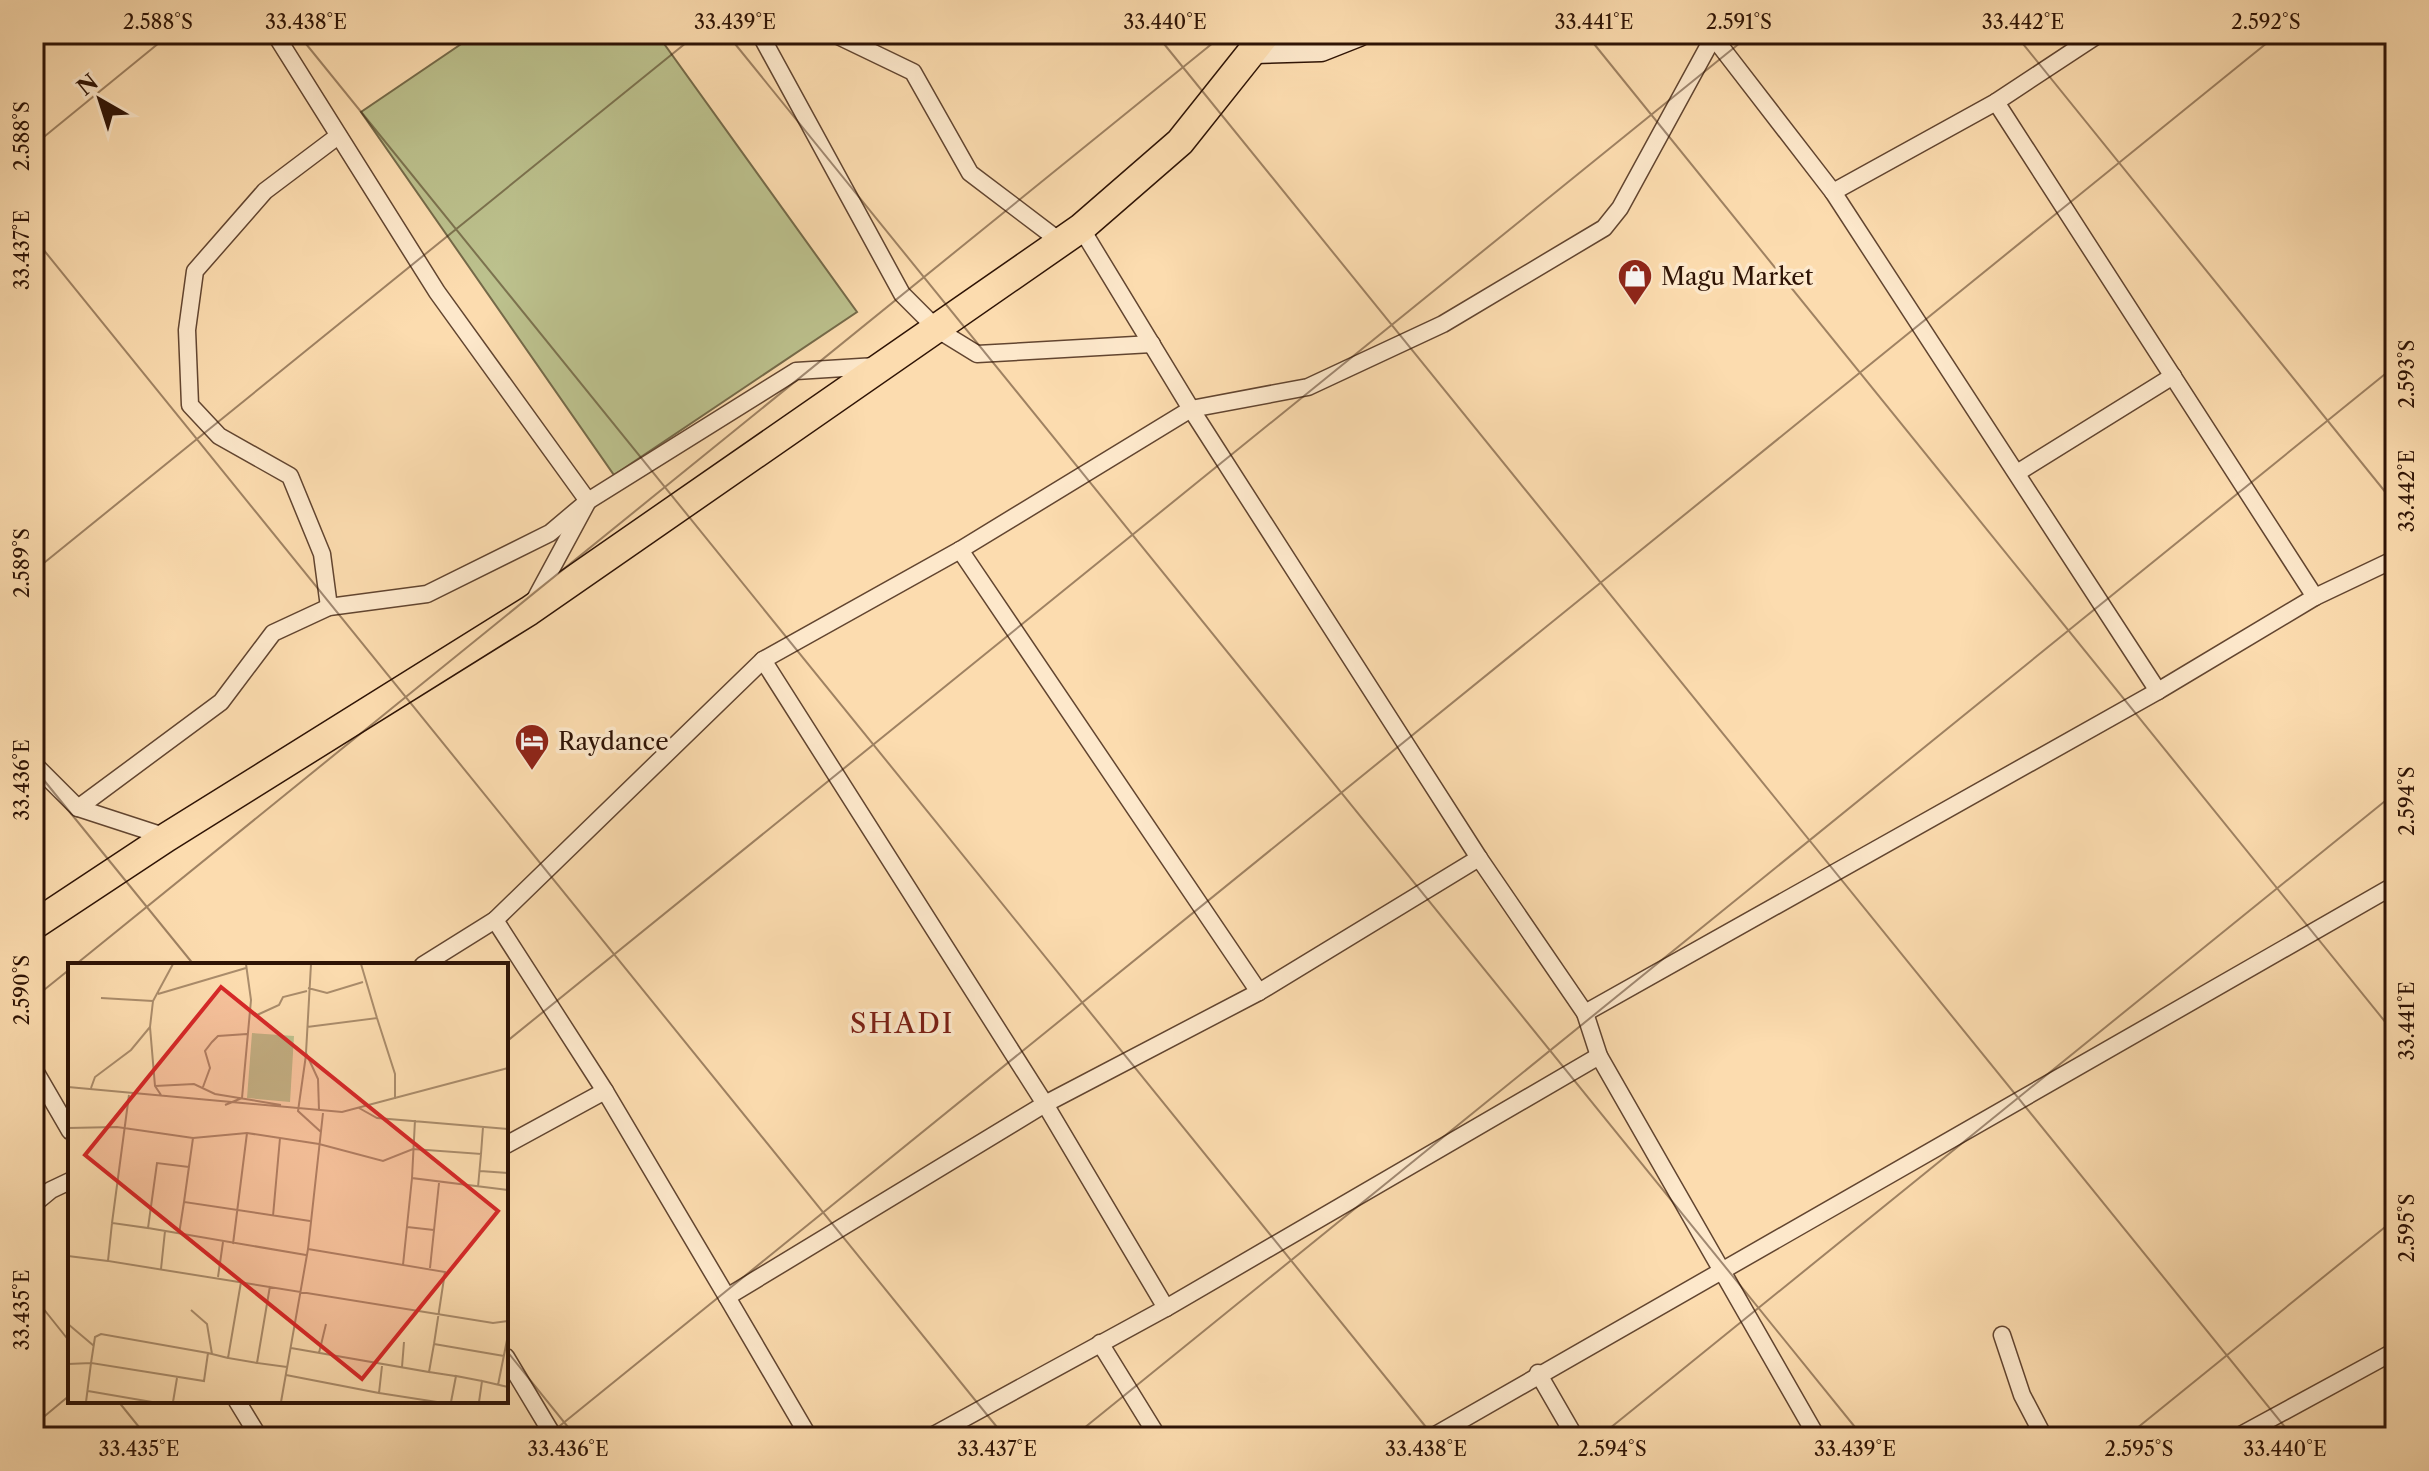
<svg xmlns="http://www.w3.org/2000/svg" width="2429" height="1471" font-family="'Libre Caslon Text',serif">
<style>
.green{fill:#bcc18d;stroke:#756a49;stroke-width:2}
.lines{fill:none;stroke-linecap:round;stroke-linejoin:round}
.minor-casing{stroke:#624530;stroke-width:19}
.secondary-casing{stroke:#2e1305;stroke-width:27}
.trunk-casing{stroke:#2e1305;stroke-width:31}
.minor{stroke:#fde8cb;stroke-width:16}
.secondary{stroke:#fde8cb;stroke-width:24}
.trunk{stroke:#fcdcaf;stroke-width:28}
.ticks{fill:none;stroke:#2e1305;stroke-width:2;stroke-opacity:0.45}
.labels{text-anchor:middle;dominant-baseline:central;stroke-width:7;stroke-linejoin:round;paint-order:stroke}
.poi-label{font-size:24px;fill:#2e1305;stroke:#fde8cb;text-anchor:start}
.quarter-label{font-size:28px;letter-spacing:2px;fill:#7a1f14;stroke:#fde8cb}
.inset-road{fill:none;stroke:#aa8c6b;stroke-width:2}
.view{fill:#d62828;fill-opacity:0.15;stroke:#d62828;stroke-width:4}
.inset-edge{fill:none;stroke:#2e1305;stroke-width:4}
.neatline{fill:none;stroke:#2e1305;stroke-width:3}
.ticks-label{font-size:20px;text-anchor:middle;fill:#2e1305}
</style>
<rect width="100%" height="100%" fill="#fcdcaf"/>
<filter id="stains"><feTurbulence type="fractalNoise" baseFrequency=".0025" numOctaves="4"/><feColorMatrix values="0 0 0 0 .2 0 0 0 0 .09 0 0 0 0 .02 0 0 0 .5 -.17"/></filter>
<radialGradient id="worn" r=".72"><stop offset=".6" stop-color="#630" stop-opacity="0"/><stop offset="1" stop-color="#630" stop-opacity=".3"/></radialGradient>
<path class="green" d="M476,34H657L857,312L614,475L361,112Z"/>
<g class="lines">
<defs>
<g id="minor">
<path d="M275,34L437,292L588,501L533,603"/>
<path d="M760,34L902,294L938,330L977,354L1152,344"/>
<path d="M834,34L913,72L970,173L1061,242"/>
<path d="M1711,34L1833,192L1996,102L2099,34"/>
<path d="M1996,102L2315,597"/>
<path d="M1833,192L2158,691"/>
<path d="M1081,228L1191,409L1479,858L1585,1013L1599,1056L1817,1437"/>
<path d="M2017,473L2173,376"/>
<path d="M960,550L1259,992"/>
<path d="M329,607L322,554L290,476L219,436L190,405L187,330L195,271L265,191L338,136"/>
<path d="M763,660L1045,1104L1166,1308"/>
<path d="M34,764L78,808L167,837"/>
<path d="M78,808L221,702L273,633L329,607L427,594L550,533L588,501L796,371L876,366"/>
<path d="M495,920L605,1091L727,1297L1045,1104L1259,992L1479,858"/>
<path d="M423,965L495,920L763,660L960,550L1191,409L1308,387L1443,324L1604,228L1620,208L1715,34"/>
<path d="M1585,1013L2158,691L2315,597L2395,559"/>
<path d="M34,1069L70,1131"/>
<path d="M506,1145L605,1091"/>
<path d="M34,1204L51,1190L70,1181"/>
<path d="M727,1297L809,1437"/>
<path d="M2002,1335L2022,1395L2044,1437"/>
<path d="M1100,1343L1158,1437"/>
<path d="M506,1357L554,1437"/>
<path d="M1538,1373L1575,1437"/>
<path d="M237,1401L259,1437"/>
<path d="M930,1437L1166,1308L1599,1056"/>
<path d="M1432,1437L2395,885"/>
<path d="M2237,1437L2395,1351"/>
</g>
<path id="secondary" d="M1254,51L1321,49L1359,34"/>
<path id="trunk" d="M34,925L167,837L529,611L1081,228L1180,142L1266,34"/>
</defs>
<use href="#minor" class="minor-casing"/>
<use href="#secondary" class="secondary-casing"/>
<use href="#trunk" class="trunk-casing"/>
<use href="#minor" class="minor"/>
<use href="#secondary" class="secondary"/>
<use href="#trunk" class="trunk"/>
</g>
<path class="ticks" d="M298,34L1434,1437M727,34L1863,1437M1156,34L2293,1437M1586,34L2395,1034M2015,34L2395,504M34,145L170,34M34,238L1005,1437M34,571L697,34M34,768L194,965M75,965L1224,34M34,998L70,969M506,1042L1751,34M34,1297L70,1342M506,1350L576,1437M118,1401L147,1437M34,1425L70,1395M546,1437L2278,34M1073,1437L2395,366M1599,1437L2395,793M2126,1437L2395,1219"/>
<defs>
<symbol id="shop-pin" viewBox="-11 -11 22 30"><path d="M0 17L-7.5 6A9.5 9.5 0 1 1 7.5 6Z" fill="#8f2418" stroke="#fde8cb"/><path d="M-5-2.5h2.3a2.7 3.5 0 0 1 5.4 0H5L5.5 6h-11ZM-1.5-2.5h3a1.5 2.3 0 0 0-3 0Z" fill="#fff"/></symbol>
<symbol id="hotel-pin" viewBox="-11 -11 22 30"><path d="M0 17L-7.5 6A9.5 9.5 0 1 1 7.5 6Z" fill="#8f2418" stroke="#fde8cb"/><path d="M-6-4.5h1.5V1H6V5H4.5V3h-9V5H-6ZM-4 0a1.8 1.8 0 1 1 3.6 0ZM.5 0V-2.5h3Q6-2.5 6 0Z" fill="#fff"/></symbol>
</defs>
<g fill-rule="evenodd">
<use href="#shop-pin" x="1615" y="256" width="40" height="54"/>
<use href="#hotel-pin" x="512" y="721" width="40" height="54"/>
</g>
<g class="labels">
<g class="poi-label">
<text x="1661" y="276">Magu Market</text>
<text x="558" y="741">Raydance</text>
</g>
<g class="quarter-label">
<text x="902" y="1023">SHADI</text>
</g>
</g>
<g transform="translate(68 963)">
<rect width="440" height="440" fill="#fcdcaf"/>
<path d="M184,70L226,73L222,139L179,135Z" fill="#bcc18d"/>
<path class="inset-road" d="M243,1L238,90L250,116L251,147M293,1L309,55M240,25L259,30L295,19M90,31L178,5M33,35L85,38M183,48L189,52L211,42L215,34L239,28M82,64L87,123L93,132M239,64L309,55L327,111V136M238,92L230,148L253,169M87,123L126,121L147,131L213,142M0,124L274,149L440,105M135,124L142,105L137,88L144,79L150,73L179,71M23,125L27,114L63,87L82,64L85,38L105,1M61,132L44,260L80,265L89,200L121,204M157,142L174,135L183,37L178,1M291,145L309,155L440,166M347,157L344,215L440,227M0,165L49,164L125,175L179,170L251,181L315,198L345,186L413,191L415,164M125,175L116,239L242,258M412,208L440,210M410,224L413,191M205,253L212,175M44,260L40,298L425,360L440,358M339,264L366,267M80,265L238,292M111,271L116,239M165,281L179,170M0,293L40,298M335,302L344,215M362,305L371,220M93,306L97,268M150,314L155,279M173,319L160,395L189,400M202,323L189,400L219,404M123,347L139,361L144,391M0,361L26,383M366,381L436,393M223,385L361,409L366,381L377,309L240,286M140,390L136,418L23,400L27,374L33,371L140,390L160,395M251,390L258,361M0,401L23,400L18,439M334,404L336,379M361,409L387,413M218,412L311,430L314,403M430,422L440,372M20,428L84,439M311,430L369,439M105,439L109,415M213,439L240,286L255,150M383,439L388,413L414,418M411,439L414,418L440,424"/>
<path class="view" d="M153,24L430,248L294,416L17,192Z"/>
<rect width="440" height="440" class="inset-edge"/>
</g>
<rect width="2429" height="1471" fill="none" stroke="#fcdcaf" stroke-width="88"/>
<g transform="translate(100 100) rotate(321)" stroke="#fde8cb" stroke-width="6" paint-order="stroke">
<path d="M0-6L14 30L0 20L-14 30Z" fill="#2e1305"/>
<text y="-12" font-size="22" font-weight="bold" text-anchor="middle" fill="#2e1305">N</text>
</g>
<rect x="44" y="44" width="2341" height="1383" class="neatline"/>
<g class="ticks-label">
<text x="158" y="29">2.588°S</text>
<text x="306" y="29">33.438°E</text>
<text x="735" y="29">33.439°E</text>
<text x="1165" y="29">33.440°E</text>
<text x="1594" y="29">33.441°E</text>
<text x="1739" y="29">2.591°S</text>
<text x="2023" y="29">33.442°E</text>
<text x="2266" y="29">2.592°S</text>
<text transform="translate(22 136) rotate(-90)" y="7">2.588°S</text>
<text transform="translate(22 250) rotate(-90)" y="7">33.437°E</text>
<text transform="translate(2407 374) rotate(-90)" y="7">2.593°S</text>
<text transform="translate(2407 491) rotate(-90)" y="7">33.442°E</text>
<text transform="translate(22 563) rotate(-90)" y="7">2.589°S</text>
<text transform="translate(22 780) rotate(-90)" y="7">33.436°E</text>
<text transform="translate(2407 801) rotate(-90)" y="7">2.594°S</text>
<text transform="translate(22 990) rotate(-90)" y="7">2.590°S</text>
<text transform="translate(2407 1021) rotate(-90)" y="7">33.441°E</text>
<text transform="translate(2407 1228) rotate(-90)" y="7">2.595°S</text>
<text transform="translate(22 1310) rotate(-90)" y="7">33.435°E</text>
<text x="139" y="1456">33.435°E</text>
<text x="568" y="1456">33.436°E</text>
<text x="997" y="1456">33.437°E</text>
<text x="1426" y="1456">33.438°E</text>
<text x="1612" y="1456">2.594°S</text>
<text x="1855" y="1456">33.439°E</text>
<text x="2139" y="1456">2.595°S</text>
<text x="2285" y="1456">33.440°E</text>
</g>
<rect width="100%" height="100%" filter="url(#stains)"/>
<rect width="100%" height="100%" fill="url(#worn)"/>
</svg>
